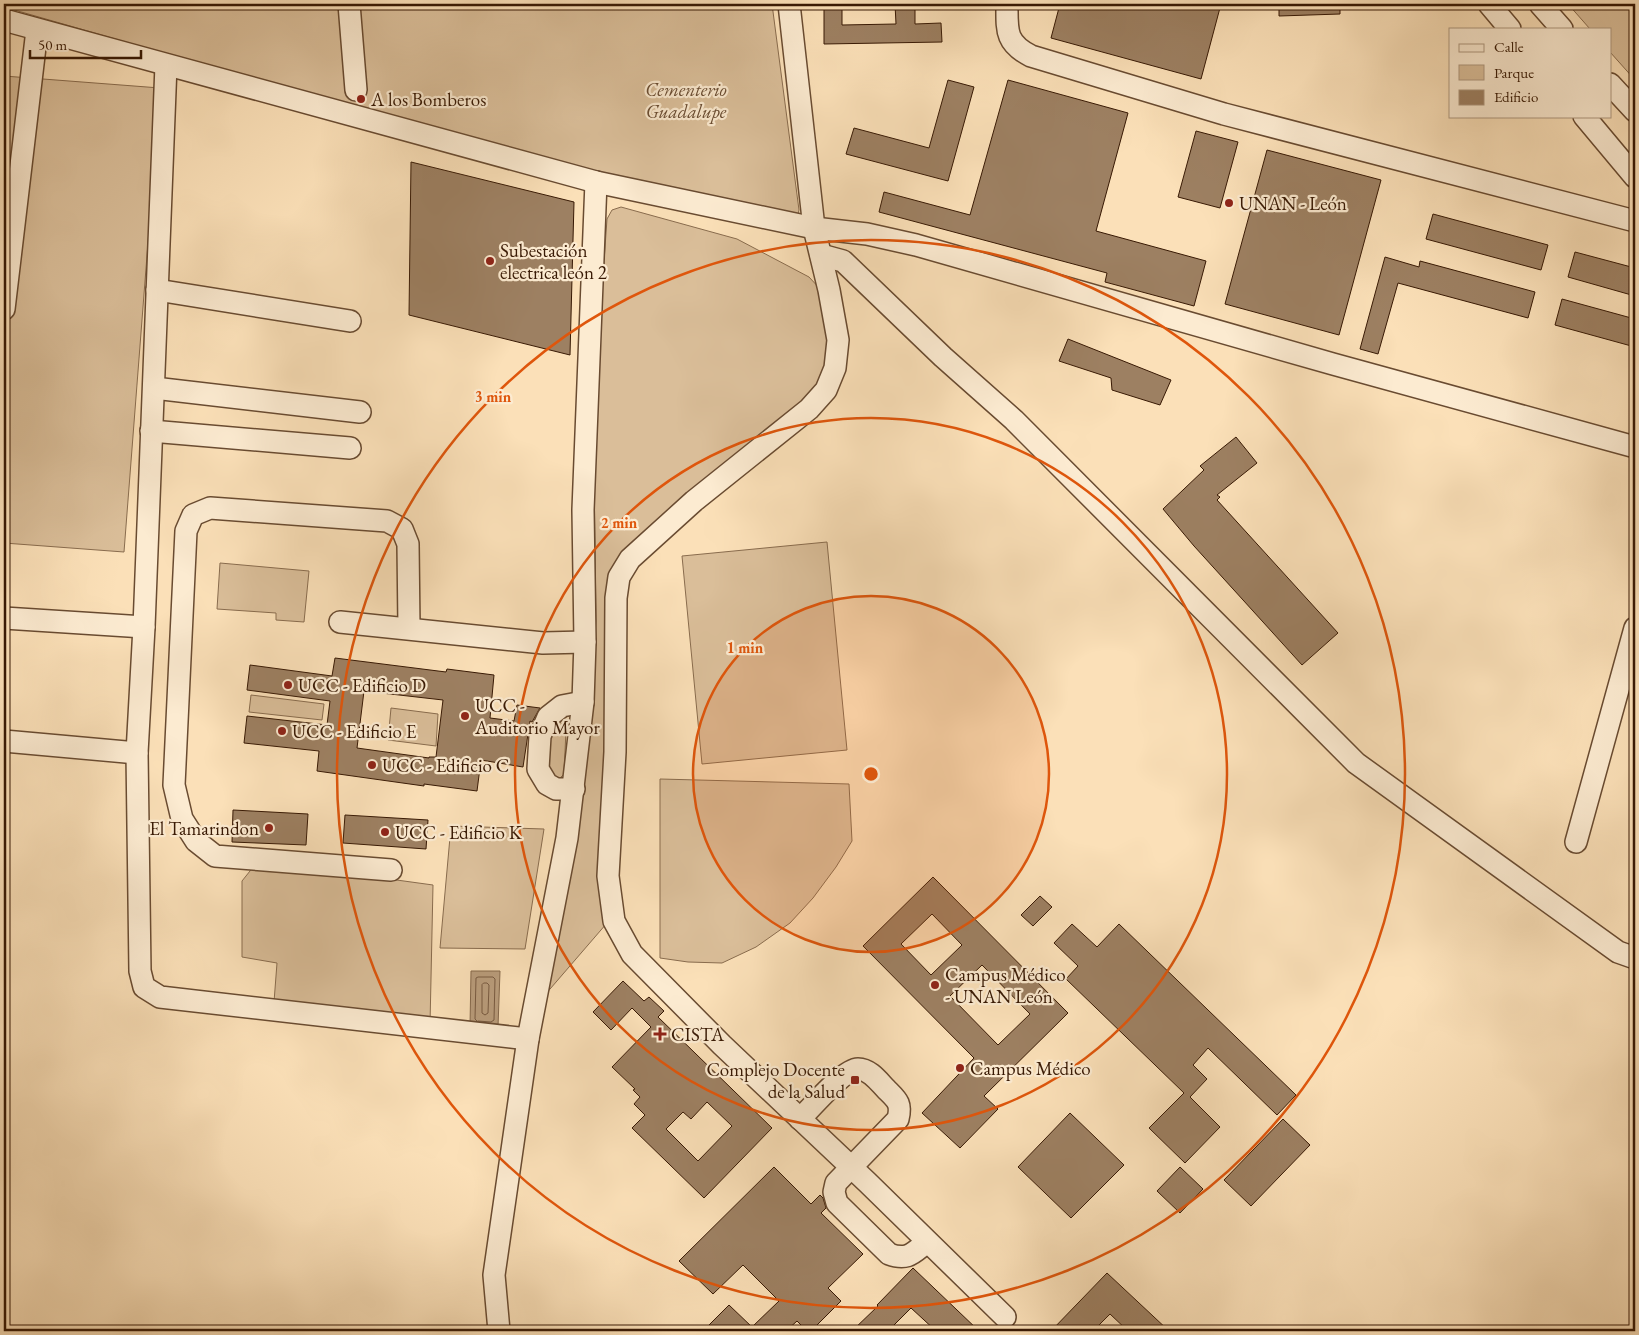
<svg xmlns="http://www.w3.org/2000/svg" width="1639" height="1335" font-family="'EB Garamond',serif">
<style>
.green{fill:#dabe99;stroke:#896c4e}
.water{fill:#b99c7b;stroke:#85684b}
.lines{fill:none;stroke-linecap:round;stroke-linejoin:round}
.shore{stroke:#785a40;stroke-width:1}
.building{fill:#9d8062;stroke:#381904;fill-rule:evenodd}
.minor-casing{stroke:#694b31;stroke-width:24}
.minor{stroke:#fcebd1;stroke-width:21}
.ring{fill:none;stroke:#df560c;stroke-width:2.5}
.poi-dot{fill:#8f2418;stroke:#fcebd1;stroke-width:2}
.labels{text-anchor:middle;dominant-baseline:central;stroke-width:4.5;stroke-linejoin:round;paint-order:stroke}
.park-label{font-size:19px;font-style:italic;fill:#694b31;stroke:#fcebd1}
.poi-label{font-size:19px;fill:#381904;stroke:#fcebd1;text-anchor:start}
.centre{fill:#df560c;stroke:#fcebd1;stroke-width:2.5}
.ring-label{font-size:15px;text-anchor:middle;font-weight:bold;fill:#df560c;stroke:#fcebd1;stroke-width:4.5;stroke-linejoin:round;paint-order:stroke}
</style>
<rect width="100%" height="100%" fill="#fbe0b8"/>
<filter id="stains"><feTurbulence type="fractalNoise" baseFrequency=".004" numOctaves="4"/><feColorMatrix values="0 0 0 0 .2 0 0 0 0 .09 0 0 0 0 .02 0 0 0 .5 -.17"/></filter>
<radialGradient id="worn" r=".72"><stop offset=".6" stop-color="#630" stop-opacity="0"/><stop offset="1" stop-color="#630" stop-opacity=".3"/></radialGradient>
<g class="green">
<path d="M4,4H772L799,210L795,226L627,186L4,7Z"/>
<path d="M1568,4H1630L1635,9V80L1610,52V29H1590Z"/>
<path d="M4,76L160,88L124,552L4,543Z"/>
<path d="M621,207L737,239L809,277L822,291L830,367L816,390L622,557L607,923L544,996L566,856L584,787L596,621L594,468L598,348L607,219L612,210Z"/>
<path d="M827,542L847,750L702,764L682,556Z"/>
<path d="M220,563L309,571L304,622L276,620V613L217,609Z"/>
<path d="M251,695L324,704L322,720L249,712Z"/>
<path d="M391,708L438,714L436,746L388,740Z"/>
<path d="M558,721L564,725L566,730L564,774L558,780L544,772L546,730Z"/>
<path d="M660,779L849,784L852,841L836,867L813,898L790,923L756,947L722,963L688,962L660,958Z"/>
<path d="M451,826L544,829L525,949L440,948Z"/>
<path d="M258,861L433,885L430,1025L273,1015L277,963L242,957V881Z"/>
</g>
<path class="water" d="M471,971H500L498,1027L470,1026Z"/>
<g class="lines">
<g class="shore">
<path d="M484,983H487L489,985L488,1013L485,1015L482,1013V985Z"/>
<path d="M477,1021L475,1019L476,978L478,977H493L495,979L494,1020L491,1022L478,1021"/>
</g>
</g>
<g class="building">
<path d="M824,4H842V25L896,24L895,4H915V24L941,23L942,42L824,44Z"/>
<path d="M1060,4H1221L1201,79L1051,38Z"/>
<path d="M1279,4H1340V14L1279,16Z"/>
<path d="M948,80L974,87L948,181L846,154L854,128L929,148Z"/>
<path d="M1008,80L1128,113L1096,231L1206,261L1194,306L1105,282L1107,273L879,212L884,192L970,215Z"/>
<path d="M1196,131L1238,142L1220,208L1178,197Z"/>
<path d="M1267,150L1381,180L1339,335L1225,304Z"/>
<path d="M411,162L574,202L570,355L409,315Z"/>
<path d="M1433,214L1548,245L1541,270L1426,239Z"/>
<path d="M1575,252L1635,268V296L1568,277Z"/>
<path d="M1385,257L1419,267L1420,261L1535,292L1528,318L1398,283L1378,354L1360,349Z"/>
<path d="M1562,299L1635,319V347L1555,325Z"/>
<path d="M1068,339L1171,380L1160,405L1112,390L1111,378L1059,361Z"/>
<path d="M1236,437L1257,463L1217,495L1220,497L1217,500L1338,633L1302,665L1194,546L1163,509L1204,470L1200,466Z"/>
<path d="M335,658L446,672L447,669L494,675L490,718L514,721L517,705L540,708L532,722L530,721L523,767L481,760L477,791L424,784V786L317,771L319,751L244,743L247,716L327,725L330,701L247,690L250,665L332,676ZM364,691L443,700L436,757H429V758L357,748Z"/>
<path d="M233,810L308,814L306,845L232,842Z"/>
<path d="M345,815L428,820L426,849L343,843Z"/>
<path d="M933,877L1068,1013L984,1096L998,1109L960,1148L922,1113L974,1058L863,946ZM932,914L962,945L931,975L901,944ZM982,965L1030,1014L998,1045L950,996Z"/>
<path d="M1040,896L1052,907L1033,926L1021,915Z"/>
<path d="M1072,924L1097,947L1119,924L1296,1095L1277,1115L1208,1048L1193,1065L1207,1079L1190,1097L1220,1127L1185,1163L1149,1128L1184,1093L1066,979L1078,966L1054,943Z"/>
<path d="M623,981L644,1001L649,997L664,1011L658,1017L772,1128L704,1198L632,1128L645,1115L634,1104L640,1097L633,1090L635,1089L612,1067L651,1027L632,1008L611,1030L593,1012ZM707,1102L732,1126L698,1161L666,1129L683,1112L691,1119Z"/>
<path d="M1070,1113L1124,1165L1071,1218L1018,1167Z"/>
<path d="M1283,1119L1310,1145L1251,1206L1224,1180Z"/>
<path d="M774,1167L811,1204L820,1195L823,1198L826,1208L821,1213L863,1254L828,1288L841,1301L811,1331H807L797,1321L786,1331H703L729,1305L752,1327L779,1301L743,1265L713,1294L679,1261Z"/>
<path d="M1180,1167L1203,1189L1180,1213L1157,1191Z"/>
<path d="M913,1268L979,1331H936L911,1308L888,1331H852L878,1306L877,1305Z"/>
<path d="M1107,1273L1169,1331H1128L1110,1314L1093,1331H1051Z"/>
</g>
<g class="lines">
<defs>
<g id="minor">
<path d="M349,4L356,90"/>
<path d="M789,4L814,228L829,290L838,340L835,368L826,390L809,409L694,501L630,559L619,577L616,598L615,752L608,876L614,921L632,954L722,1045L867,1182L1005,1317"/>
<path d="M1007,4C1007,30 1005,43 1031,56L1224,114L1635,221"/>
<path d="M1489,4L1510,29"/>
<path d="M1540,4L1562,29"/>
<path d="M4,20L596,182L814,228L867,234L916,245L1333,364L1635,447"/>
<path d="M166,65L144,627L137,753L140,971L144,987L160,997L528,1039"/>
<path d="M1610,84L1635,111"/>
<path d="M1584,116L1635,177"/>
<path d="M821,255L843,261L943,357L1014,420L1356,763L1618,952L1635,958"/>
<path d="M157,290L350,321"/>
<path d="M4,309L37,30"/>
<path d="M154,388L360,412"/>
<path d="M151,431L350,448"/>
<path d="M4,618L144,627"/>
<path d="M340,622L543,643L585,642"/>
<path d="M4,741L137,753"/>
<path d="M574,789H556L547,784L538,769L540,736L548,717L562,706L583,702"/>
<path d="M1576,842L1635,628"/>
<path d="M391,870L215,856L196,841L182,819L174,785L186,531L193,515L210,508L387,521L402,529L408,544L409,628"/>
<path d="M800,1119C811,1108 844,1069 858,1069C870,1069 879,1082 886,1089C897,1100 902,1103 898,1119L836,1183L834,1192L837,1203L889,1254C908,1261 913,1253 927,1242"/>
<path d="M499,1331L494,1275L528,1039L567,838L583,702L585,642L583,510L596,182"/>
</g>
</defs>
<use href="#minor" class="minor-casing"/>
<use href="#minor" class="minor"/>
</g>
<circle cx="871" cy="774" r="178" fill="#df560c" fill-opacity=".12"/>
<g class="ring">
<circle cx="871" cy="774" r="178"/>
<circle cx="871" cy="774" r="356"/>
<circle cx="871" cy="774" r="534"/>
</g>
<g class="poi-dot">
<circle cx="361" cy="99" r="5"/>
<circle cx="1229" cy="203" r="5"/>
<circle cx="490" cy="261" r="5"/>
<circle cx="288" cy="685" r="5"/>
<circle cx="465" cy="716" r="5"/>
<circle cx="282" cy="731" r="5"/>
<circle cx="372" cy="765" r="5"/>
<circle cx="269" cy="828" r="5"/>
<circle cx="385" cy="832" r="5"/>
<circle cx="935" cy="985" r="5"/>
<path d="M657.5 1026.5h5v5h5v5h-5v5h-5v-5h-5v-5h5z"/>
<circle cx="960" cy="1068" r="5"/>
<rect x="850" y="1075" width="10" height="10" rx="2.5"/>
</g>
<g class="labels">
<g class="park-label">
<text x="686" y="89">Cementerio<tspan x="686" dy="22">Guadalupe</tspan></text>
</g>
<g class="poi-label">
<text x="371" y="99">A los Bomberos</text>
<text x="1239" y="203">UNAN - León</text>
<text x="500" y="250">Subestación<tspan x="500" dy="22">electrica león 2</tspan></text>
<text x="298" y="685">UCC - Edificio D</text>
<text x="475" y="705">UCC -<tspan x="475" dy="22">Auditorio Mayor</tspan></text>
<text x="292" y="731">UCC - Edificio E</text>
<text x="382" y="765">UCC - Edificio C</text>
<text x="259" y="828" text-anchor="end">El Tamarindon</text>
<text x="395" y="832">UCC - Edificio K</text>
<text x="945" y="974">Campus Médico<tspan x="945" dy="22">- UNAN León</tspan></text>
<text x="671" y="1034">CISTA</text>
<text x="970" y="1068">Campus Médico</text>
<text x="845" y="1069" text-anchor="end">Complejo Docente<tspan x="845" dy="22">de la Salud</tspan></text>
</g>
</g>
<circle cx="871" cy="774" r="8" class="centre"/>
<g class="ring-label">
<text x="493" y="402">3 min</text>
<text x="619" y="528">2 min</text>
<text x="745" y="653">1 min</text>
</g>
<rect width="1639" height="1335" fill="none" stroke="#fbe0b8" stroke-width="20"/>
<rect x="5" y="5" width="1629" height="1325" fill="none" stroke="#381904" stroke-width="2.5"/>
<rect x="10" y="10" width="1619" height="1315" fill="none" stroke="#381904"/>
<rect x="1449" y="28" width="162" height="90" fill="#fcebd1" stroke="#ae977f"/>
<rect x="1459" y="44" width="25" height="8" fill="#fcebd1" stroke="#ae977f"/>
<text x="1494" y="52" font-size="15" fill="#381904">Calle</text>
<rect x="1459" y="65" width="25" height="15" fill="#dabe99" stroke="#ae977f"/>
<text x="1494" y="78" font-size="15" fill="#381904">Parque</text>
<rect x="1459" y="90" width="25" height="15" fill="#9d8062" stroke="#ae977f"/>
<text x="1494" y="102" font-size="15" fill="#381904">Edificio</text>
<path d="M30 50v8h111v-8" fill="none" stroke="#381904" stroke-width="2.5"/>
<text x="38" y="50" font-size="15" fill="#381904" stroke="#fcebd1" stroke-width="4" paint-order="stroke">50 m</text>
<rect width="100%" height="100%" filter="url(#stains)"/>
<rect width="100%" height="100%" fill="url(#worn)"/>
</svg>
